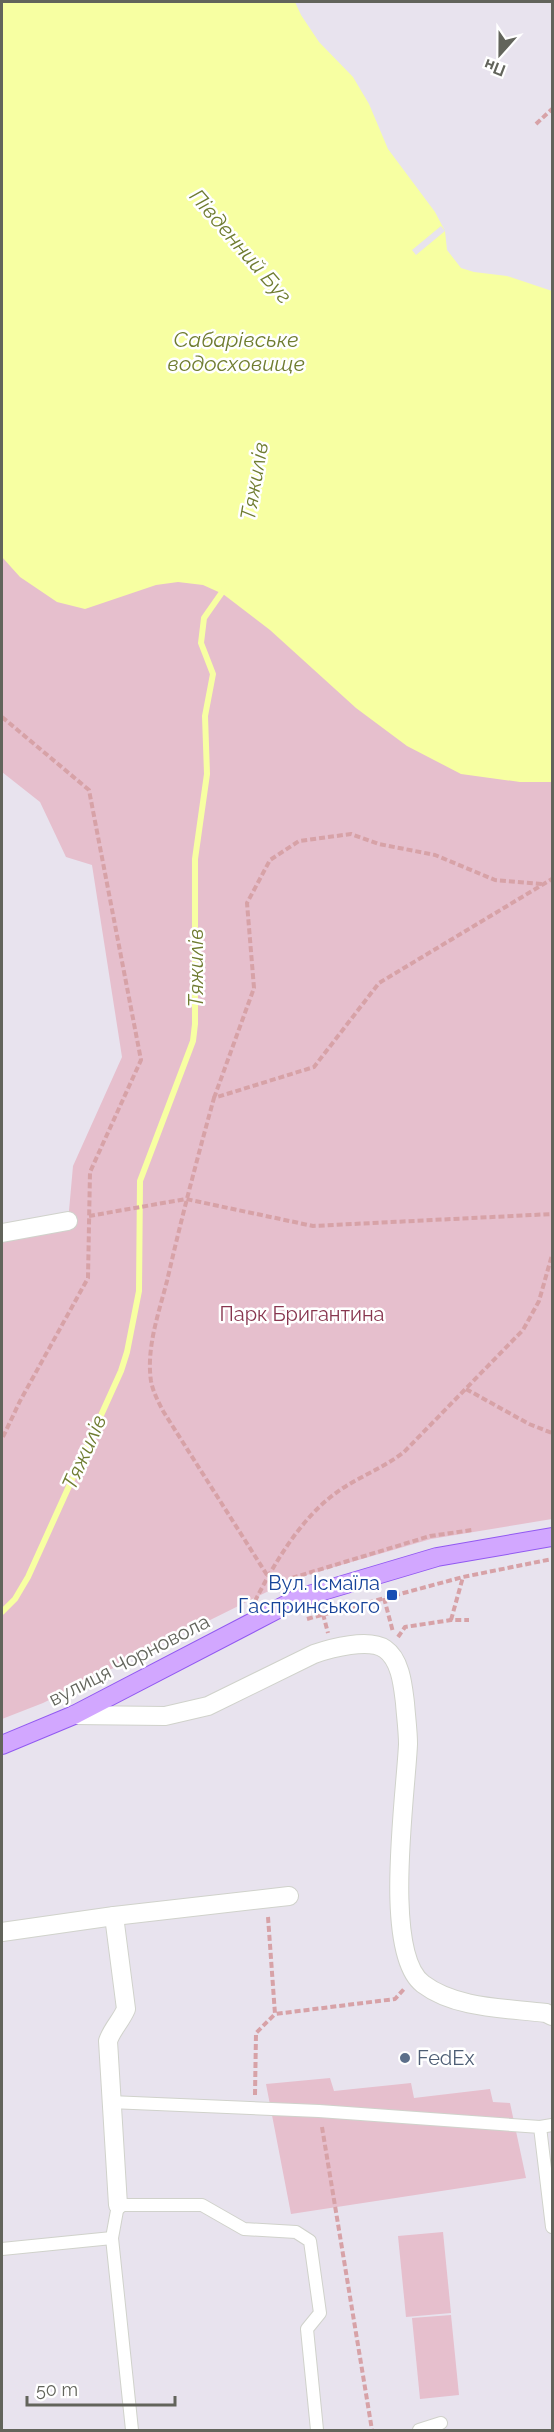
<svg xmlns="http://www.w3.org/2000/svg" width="554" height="2432" font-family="Raleway,sans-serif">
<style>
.green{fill:#e6bfcd}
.water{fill:#f7ffa2}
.pier{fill:#e8e3ee}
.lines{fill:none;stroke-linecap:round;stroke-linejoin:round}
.stream{stroke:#f7ffa2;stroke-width:6}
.lane-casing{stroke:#d0d2cb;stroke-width:14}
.street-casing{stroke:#d0d2cb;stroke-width:20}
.primary-casing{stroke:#9159f1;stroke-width:20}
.path{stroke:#d7a2a7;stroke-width:4;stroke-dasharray:6 3;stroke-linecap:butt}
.lane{stroke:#fff;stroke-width:12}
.street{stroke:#fff;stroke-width:18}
.primary{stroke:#d2a7ff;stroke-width:18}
.transit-dot{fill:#1a4fb4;stroke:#fff;stroke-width:2}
.service-dot{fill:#5c6f8a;stroke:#fff;stroke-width:2}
.labels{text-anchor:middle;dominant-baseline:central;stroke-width:5;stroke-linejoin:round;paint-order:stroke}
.park-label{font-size:20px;fill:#88364f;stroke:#fff}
.transit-label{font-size:20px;fill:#164399;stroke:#fff;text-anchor:end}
.street-label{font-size:20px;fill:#62645b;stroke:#fff}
.service-label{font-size:20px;fill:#4e5e75;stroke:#fff;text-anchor:start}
.water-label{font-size:21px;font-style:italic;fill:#6f7c30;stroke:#fff}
</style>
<rect width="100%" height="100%" fill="#e8e3ee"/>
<g class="green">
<path d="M2,527L218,552L520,782H552V1519L431,1539L293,1579L43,1703L2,1719V1237L68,1222L73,1166L122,1057L92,865L66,857L40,802L2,772Z"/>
<path d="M330,2078L334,2091L411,2083L414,2098L490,2089L493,2102L510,2103L526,2178L291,2214L266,2084Z"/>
<path d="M443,2232L451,2313L406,2317L398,2236Z"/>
<path d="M451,2315L459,2395L420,2399L412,2318Z"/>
</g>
<path class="water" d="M2,2H295L301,15L319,42L353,77L369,104L388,149L435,212L445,231L447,250L461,268L474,272L507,276L552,291V782H520L461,774L407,746L356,708L270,630L223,594L203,585L178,582L156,585L85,609L57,602L20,577L2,557Z"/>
<path class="pier" d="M441,226L445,231L416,255L412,250Z"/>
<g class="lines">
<path class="stream" d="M2,1612L15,1599L28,1577L121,1371L127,1352L139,1291L140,1181L193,1041L195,1024V859L207,774L205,716L213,674L201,643L204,618L225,588"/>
<defs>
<g id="lane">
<path d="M110,2102L319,2111L540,2127L552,2227"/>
<path d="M540,2127L552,2125"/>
<path d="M2,2249L112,2238"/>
<path d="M132,2430L112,2238L118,2205H202L244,2229L296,2232L310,2241L320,2313L307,2329L317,2430"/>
<path d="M419,2430L441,2423"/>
</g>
<g id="street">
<path d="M2,1233L68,1221"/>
<path d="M74,1715L165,1716L208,1706L314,1654C331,1648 369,1638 385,1649C401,1660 403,1687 405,1703C406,1717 408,1731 408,1744C406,1794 382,1953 423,1984C456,2009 507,2008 546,2013L552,2016"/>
<path d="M114,1916L126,2009C121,2021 112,2029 108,2041L118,2205"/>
<path d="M2,1932L114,1916L289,1896"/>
</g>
<path id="primary" d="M2,1745L74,1715L299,1598L437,1557L552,1537"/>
</defs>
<use href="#lane" class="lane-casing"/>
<use href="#street" class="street-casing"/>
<use href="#primary" class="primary-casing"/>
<g class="path">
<path d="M536,124L552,109"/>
<path d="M2,717L89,790L141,1060L90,1172L88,1278L20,1401L2,1439"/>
<path d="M214,1098L254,988L247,903L270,860L299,841L351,834L379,844L435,855L495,880L543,884"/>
<path d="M89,1216L186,1199L313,1226L552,1214"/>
<path d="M466,1389L529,1424L552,1433"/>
<path d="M267,1575L163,1411C158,1401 153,1392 151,1381C146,1348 159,1312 167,1281C181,1220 197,1159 214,1098L314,1067L379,983L552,879"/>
<path d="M292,1578L430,1536L472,1530"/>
<path d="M384,1598L393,1632"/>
<path d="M255,1601C276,1560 304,1513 343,1488C363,1475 385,1467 404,1452L523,1330L539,1301L552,1255"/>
<path d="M323,1614L328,1633"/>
<path d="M307,1619L463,1577L552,1559"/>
<path d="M451,1620L463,1577"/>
<path d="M398,1637L405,1627L451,1620H469"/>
<path d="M268,1917L275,2014L395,1999L405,1988"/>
<path d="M255,2095L256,2033L275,2014"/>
<path d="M322,2127L372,2430"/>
</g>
<use href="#lane" class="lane"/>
<use href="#street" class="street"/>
<use href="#primary" class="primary"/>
</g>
<rect class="transit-dot" x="386" y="1589" width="12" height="12" rx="3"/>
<circle class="service-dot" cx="405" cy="2058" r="6"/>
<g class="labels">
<g class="park-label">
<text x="302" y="1314">Парк Бригантина</text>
</g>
<g class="transit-label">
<text x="380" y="1583">Вул. Ісмаїла<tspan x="380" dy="23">Гаспринського</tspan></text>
</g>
<g class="street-label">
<text transform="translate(129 1660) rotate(-27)">вулиця Чорновола</text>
</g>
<g class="service-label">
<text x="417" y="2058">FedEx</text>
</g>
<g class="water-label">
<text transform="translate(241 246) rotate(49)">Південний Буг</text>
<text x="236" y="339">Сабарівське<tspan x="236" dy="24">водосховище</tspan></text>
<text transform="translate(254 481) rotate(-80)">Тяжилів</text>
<text transform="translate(195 968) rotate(-90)">Тяжилів</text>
<text transform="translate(84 1452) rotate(-66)">Тяжилів</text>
</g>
</g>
<rect width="554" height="2432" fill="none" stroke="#62645b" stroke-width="6"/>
<g transform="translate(500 54) rotate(201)" stroke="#ffffff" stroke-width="4.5" paint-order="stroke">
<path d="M0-4.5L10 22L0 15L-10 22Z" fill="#62645b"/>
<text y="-9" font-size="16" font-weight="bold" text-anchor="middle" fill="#62645b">Пн</text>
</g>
<path d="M27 2396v9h148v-9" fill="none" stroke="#62645b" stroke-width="3"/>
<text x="36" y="2396" font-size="18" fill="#62645b" stroke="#ffffff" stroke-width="4.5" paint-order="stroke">50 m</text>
</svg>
